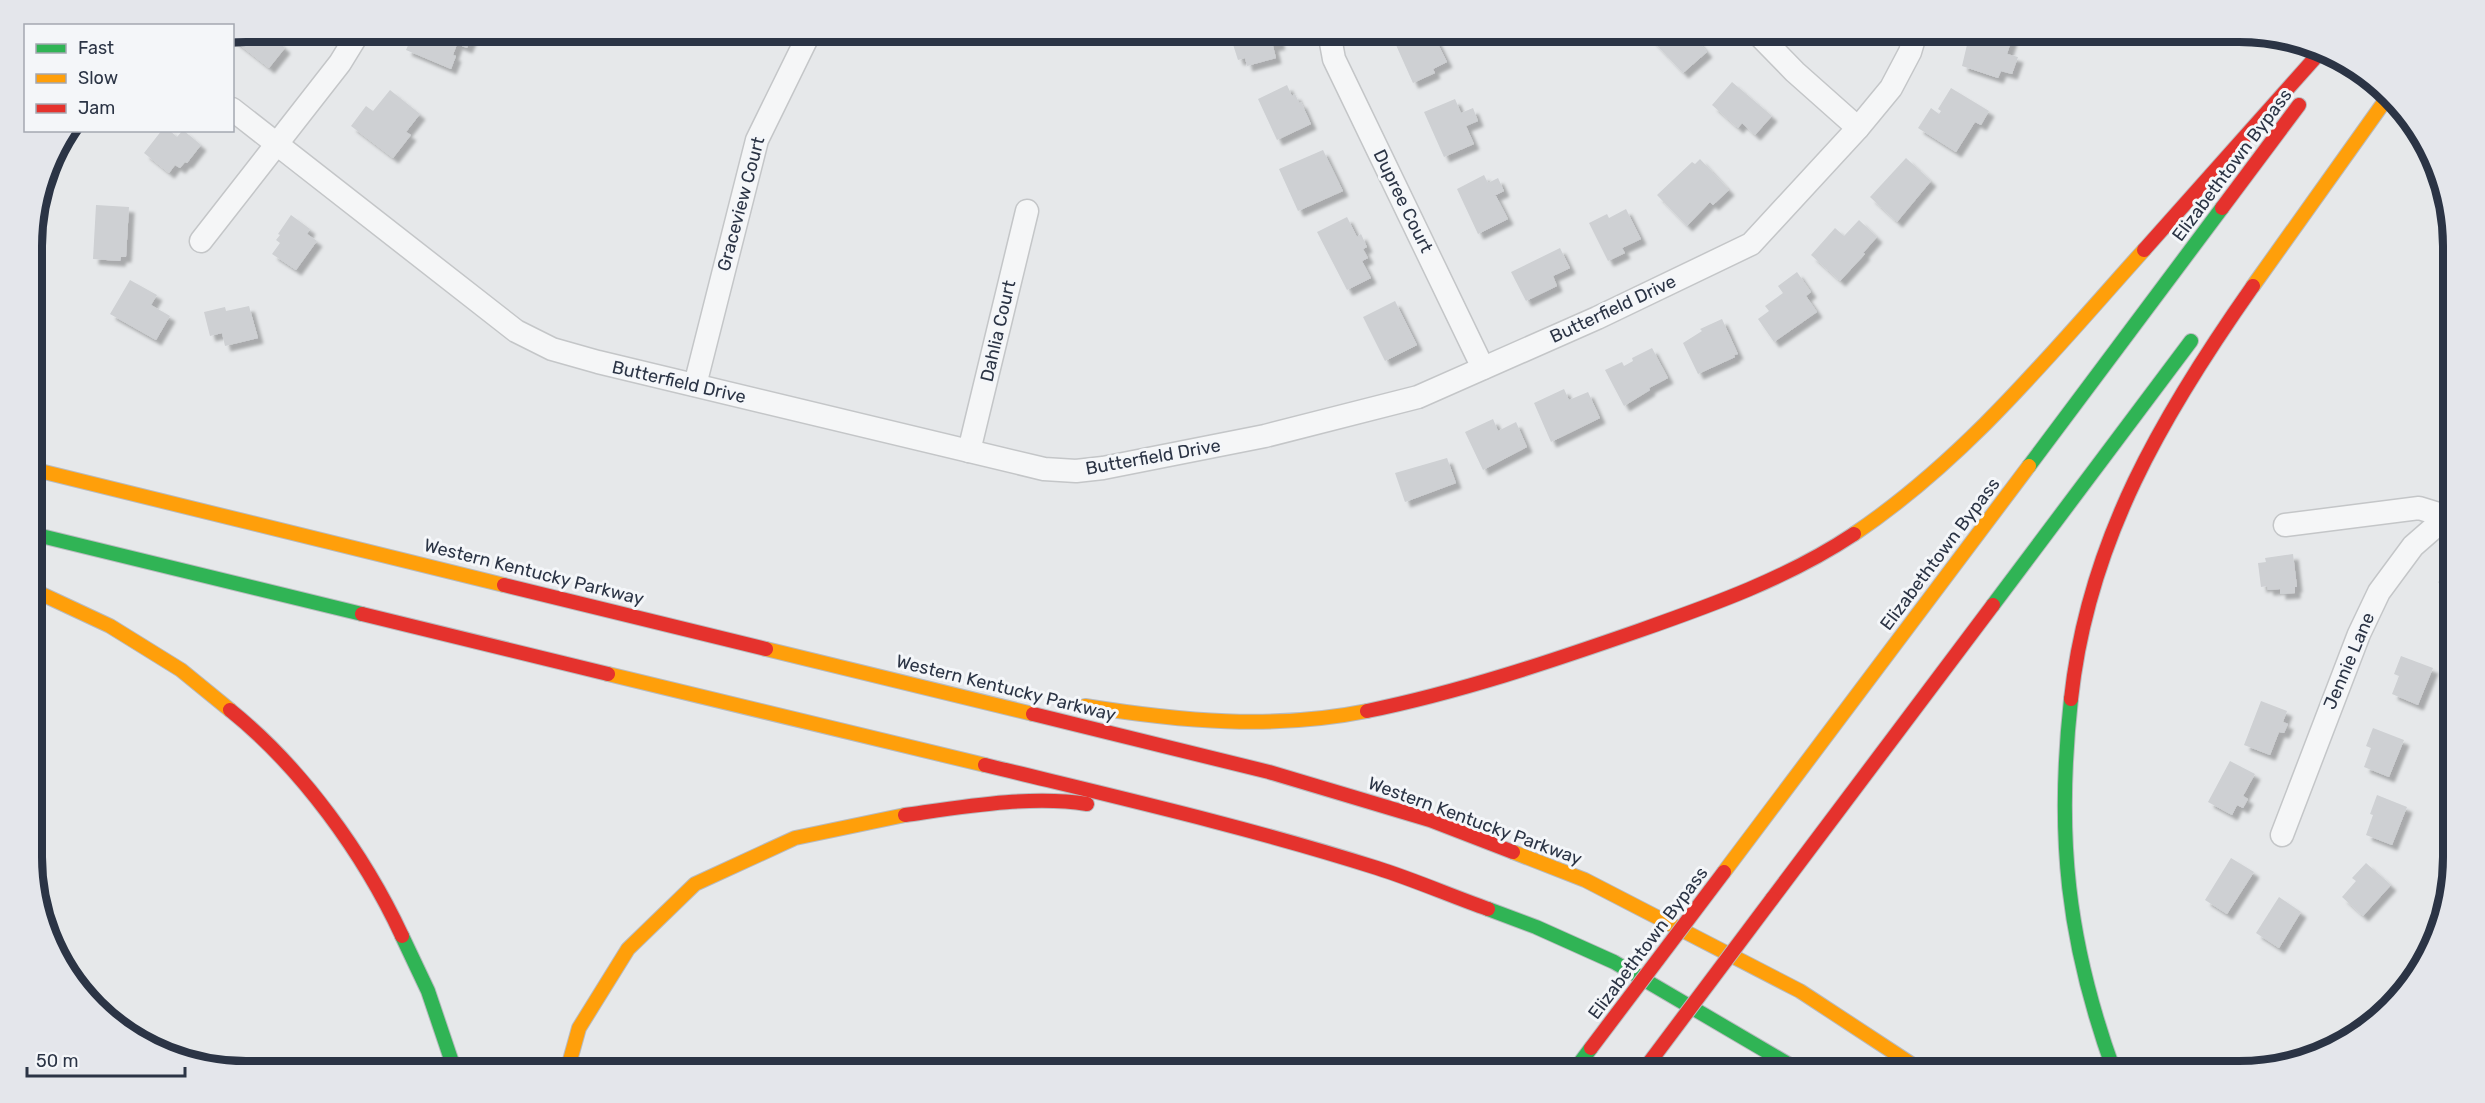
<svg xmlns="http://www.w3.org/2000/svg" width="2485" height="1103" font-family="Rubik,sans-serif">
<style>
.building{fill:#ced0d3;filter:url(#shadow)}
.lines{fill:none;stroke-linecap:round;stroke-linejoin:round}
.street-casing{stroke:#c4c6c8;stroke-width:25}
.fast-casing{stroke:#b8bbbf;stroke-width:16}
.slow-casing{stroke:#b8bbbf;stroke-width:16}
.jam-casing{stroke:#b8bbbf;stroke-width:16}
.street{stroke:#f5f6f7;stroke-width:22}
.fast{stroke:#30b455;stroke-width:14}
.slow{stroke:#ff9f0a;stroke-width:14}
.jam{stroke:#e5322d;stroke-width:14}
.jam-bridge-casing{stroke:#b8bbbf;stroke-width:16;stroke-linecap:butt}
.jam-bridge{stroke:#e5322d;stroke-width:14}
.labels{text-anchor:middle;dominant-baseline:central;stroke-width:6;stroke-linejoin:round;paint-order:stroke}
.street-label{font-size:18px;fill:#2b3445;stroke:#f4f6f9}
.rim{fill:none;stroke:#2b3445;stroke-width:8}
</style>
<defs>
<filter id="shadow"><feDropShadow dx="5.5" dy="5.5" stdDeviation="1.5" flood-color="#0004"/></filter>
</defs>
<rect width="100%" height="100%" fill="#e6e8ea"/>
<g class="building">
<path d="M246,32H285L280,38L276,35L274,38L285,48L269,68L232,39V34Z"/>
<path d="M414,32L422,33L423,32H474L467,48L457,44L453,55L456,56L451,69L406,50Z"/>
<path d="M1243,32H1276L1280,44L1273,46L1276,58L1247,66L1245,58L1238,60L1230,35Z"/>
<path d="M1425,32H1432L1447,62L1433,69L1435,73L1413,83L1396,45Z"/>
<path d="M1658,32H1690L1707,52L1683,73L1650,38Z"/>
<path d="M1970,32H2014L2007,54L2018,57L2012,74L2001,71L1998,78L1962,66Z"/>
<path d="M1732,82L1772,116L1755,135L1742,123L1738,128L1712,105Z"/>
<path d="M1287,85L1292,96L1295,94L1299,103L1301,102L1311,124L1277,140L1258,99Z"/>
<path d="M1951,88L1989,111L1981,125L1975,122L1956,152L1918,128L1931,108L1939,114L1941,111L1938,109Z"/>
<path d="M390,90L420,114L406,132L411,135L393,158L351,126L366,106L373,111Z"/>
<path d="M1455,99L1461,113L1473,108L1478,121L1466,126L1474,144L1444,157L1424,112Z"/>
<path d="M162,130H169L177,137L183,130L201,145L187,163L185,162L180,168L175,165L169,173L144,153Z"/>
<path d="M1323,150L1343,191L1298,211L1279,169Z"/>
<path d="M1906,158L1931,181L1897,222L1870,197Z"/>
<path d="M1700,159L1729,190L1713,205L1710,202L1687,226L1657,195L1692,162L1695,164Z"/>
<path d="M1484,175L1488,183L1498,178L1504,191L1494,196H1496L1508,219L1478,234L1457,189Z"/>
<path d="M96,205L129,207L126,257H121L120,261L93,259Z"/>
<path d="M1626,209L1641,239L1622,248L1625,253L1608,261L1589,223L1607,214L1609,218Z"/>
<path d="M291,215L310,229L307,234L317,241L296,270L272,254L280,243L276,240L280,235L278,234Z"/>
<path d="M1347,217L1357,237L1361,234L1367,247L1363,249L1368,258L1362,261L1371,278L1347,290L1317,232Z"/>
<path d="M1859,220L1877,237L1863,253L1865,254L1840,281L1811,255L1835,228L1844,236Z"/>
<path d="M1560,248L1570,268L1553,276L1557,286L1526,301L1511,272Z"/>
<path d="M1797,272L1811,292L1806,296L1817,312L1774,342L1758,319L1769,311L1765,306L1783,293L1778,286Z"/>
<path d="M130,280L157,295L151,305L170,316L156,340L110,314Z"/>
<path d="M1395,301L1417,345L1385,361L1363,317Z"/>
<path d="M249,306L258,338L225,346L222,333L210,336L204,312L225,307L226,311Z"/>
<path d="M1722,319L1738,354L1734,355L1735,357L1698,374L1683,343L1702,331L1700,329Z"/>
<path d="M1652,348L1668,378L1649,388L1650,390L1624,406L1605,370L1622,362L1624,366L1633,361L1632,358Z"/>
<path d="M1564,389L1569,400L1588,392L1600,418L1551,442L1534,403Z"/>
<path d="M2452,404V434L2444,406Z"/>
<path d="M1493,419L1498,431L1516,422L1527,447L1483,470L1465,432Z"/>
<path d="M1447,458L1456,483L1405,502L1395,473Z"/>
<path d="M2293,554L2297,587H2295V593L2280,594V589L2268,590L2267,586L2261,587L2258,563L2266,562L2265,558Z"/>
<path d="M2453,570V600L2438,582Z"/>
<path d="M2401,656L2433,668L2418,705L2392,694L2399,676L2394,674Z"/>
<path d="M2261,701L2287,711L2283,722L2288,724L2284,733L2279,732L2270,755L2244,745Z"/>
<path d="M2373,728L2404,740L2389,777L2364,767L2371,748L2366,746Z"/>
<path d="M2230,761L2255,774L2243,796L2248,799L2243,808L2237,805L2232,815L2208,802Z"/>
<path d="M2377,795L2407,807L2392,845L2366,835L2373,815L2370,814Z"/>
<path d="M2231,858L2254,872L2227,914L2205,900Z"/>
<path d="M2366,863L2391,885L2363,916L2342,897L2356,881L2352,878Z"/>
<path d="M2279,897L2301,912L2279,948L2256,933Z"/>
</g>
<g class="lines">
<defs>
<g id="street">
<path d="M1329,32L1334,59L1483,368"/>
<path d="M1756,32L1795,72L1858,128"/>
<path d="M232,109L516,331L552,349L598,362L1044,469L1076,471L1103,468L1265,436L1418,397L1597,318L1751,244L1858,128L1891,88L1910,52L1916,32"/>
<path d="M201,241L340,63L359,32"/>
<path d="M695,385L757,140L810,32"/>
<path d="M969,451L1027,211"/>
<path d="M2285,525L2419,508L2445,516"/>
<path d="M2282,835L2359,634L2379,592L2413,546L2453,511"/>
</g>
<g id="fast">
<path d="M2029,466L2222,208"/>
<path d="M33,534L362,614"/>
<path d="M1993,605L2191,341"/>
<path d="M2071,699C2056,836 2067,941 2114,1071"/>
<path d="M1488,909L1536,927L1614,962L1800,1071"/>
<path d="M402,936L428,991L455,1071"/>
<path d="M1574,1071L1591,1048"/>
</g>
<g id="slow">
<path d="M2253,286L2387,98"/>
<path d="M32,469L504,585"/>
<path d="M1854,534C1967,458 2053,351 2144,250"/>
<path d="M33,590L110,626L181,670L230,710"/>
<path d="M766,649L1033,714"/>
<path d="M608,674L985,765"/>
<path d="M1085,706C1179,721 1273,730 1367,711"/>
<path d="M1513,852L1585,880L1800,991L1922,1071"/>
<path d="M1724,872L2029,466"/>
<path d="M567,1071L579,1028L628,949L695,884L795,838L905,815"/>
</g>
<g id="jam">
<path d="M2222,208L2299,105"/>
<path d="M2144,250L2323,49"/>
<path d="M504,585L766,649"/>
<path d="M362,614L608,674"/>
<path d="M2071,699C2088,541 2163,414 2253,286"/>
<path d="M230,710C301,767 364,854 402,936"/>
<path d="M1367,711C1460,692 1549,662 1638,631C1712,605 1788,578 1854,534"/>
<path d="M1033,714L1269,772L1430,820L1513,852"/>
<path d="M985,765C1116,797 1248,827 1377,868C1415,880 1451,896 1488,909"/>
<path d="M905,815C962,807 1030,795 1087,804"/>
<path d="M1772,899L1993,605"/>
</g>
</defs>
<use href="#street" class="street-casing"/>
<use href="#fast" class="fast-casing"/>
<use href="#slow" class="slow-casing"/>
<use href="#jam" class="jam-casing"/>
<use href="#street" class="street"/>
<use href="#fast" class="fast"/>
<use href="#slow" class="slow"/>
<use href="#jam" class="jam"/>
<defs>
<g id="jam-bridge">
<path d="M1591,1048L1724,872"/>
<path d="M1643,1071L1772,899"/>
</g>
</defs>
<use href="#jam-bridge" class="jam-bridge-casing"/>
<use href="#jam-bridge" class="jam-bridge"/>
</g>
<g class="labels">
<g class="street-label">
<text transform="translate(2232 165) rotate(-53)">Elizabethtown Bypass</text>
<text transform="translate(1403 201) rotate(64)">Dupree Court</text>
<text transform="translate(741 204) rotate(-75)">Graceview Court</text>
<text transform="translate(1613 309) rotate(-25)">Butterfield Drive</text>
<text transform="translate(998 331) rotate(-77)">Dahlia Court</text>
<text transform="translate(679 382) rotate(13)">Butterfield Drive</text>
<text transform="translate(1153 457) rotate(-10)">Butterfield Drive</text>
<text transform="translate(1940 554) rotate(-53)">Elizabethtown Bypass</text>
<text transform="translate(534 572) rotate(14)">Western Kentucky Parkway</text>
<text transform="translate(2349 661) rotate(-67)">Jennie Lane</text>
<text transform="translate(1006 688) rotate(14)">Western Kentucky Parkway</text>
<text transform="translate(1475 821) rotate(20)">Western Kentucky Parkway</text>
<text transform="translate(1648 943) rotate(-53)">Elizabethtown Bypass</text>
</g>
</g>
<path d="M0 0H2485V1103H0ZM246 42H2239A204 204 0 0 1 2443 246V857A204 204 0 0 1 2239 1061H246A204 204 0 0 1 42 857V246A204 204 0 0 1 246 42Z" fill="#e4e6eb" fill-rule="evenodd"/>
<path class="rim" d="M246 42H2239A204 204 0 0 1 2443 246V857A204 204 0 0 1 2239 1061H246A204 204 0 0 1 42 857V246A204 204 0 0 1 246 42Z"/>
<rect x="24" y="24" width="210" height="108" fill="#f4f6f9" stroke="#a4a8b1" stroke-width="1.5"/>
<rect x="36" y="44" width="30" height="9" fill="#30b455" stroke="#a4a8b1" stroke-width="1.5"/>
<text x="78" y="54" font-size="18" fill="#2b3445">Fast</text>
<rect x="36" y="74" width="30" height="9" fill="#ff9f0a" stroke="#a4a8b1" stroke-width="1.5"/>
<text x="78" y="84" font-size="18" fill="#2b3445">Slow</text>
<rect x="36" y="104" width="30" height="9" fill="#e5322d" stroke="#a4a8b1" stroke-width="1.5"/>
<text x="78" y="114" font-size="18" fill="#2b3445">Jam</text>
<path d="M27 1067v9h158v-9" fill="none" stroke="#2b3445" stroke-width="3"/>
<text x="36" y="1067" font-size="18" fill="#2b3445" stroke="#f4f6f9" stroke-width="4.5" paint-order="stroke">50 m</text>
</svg>
